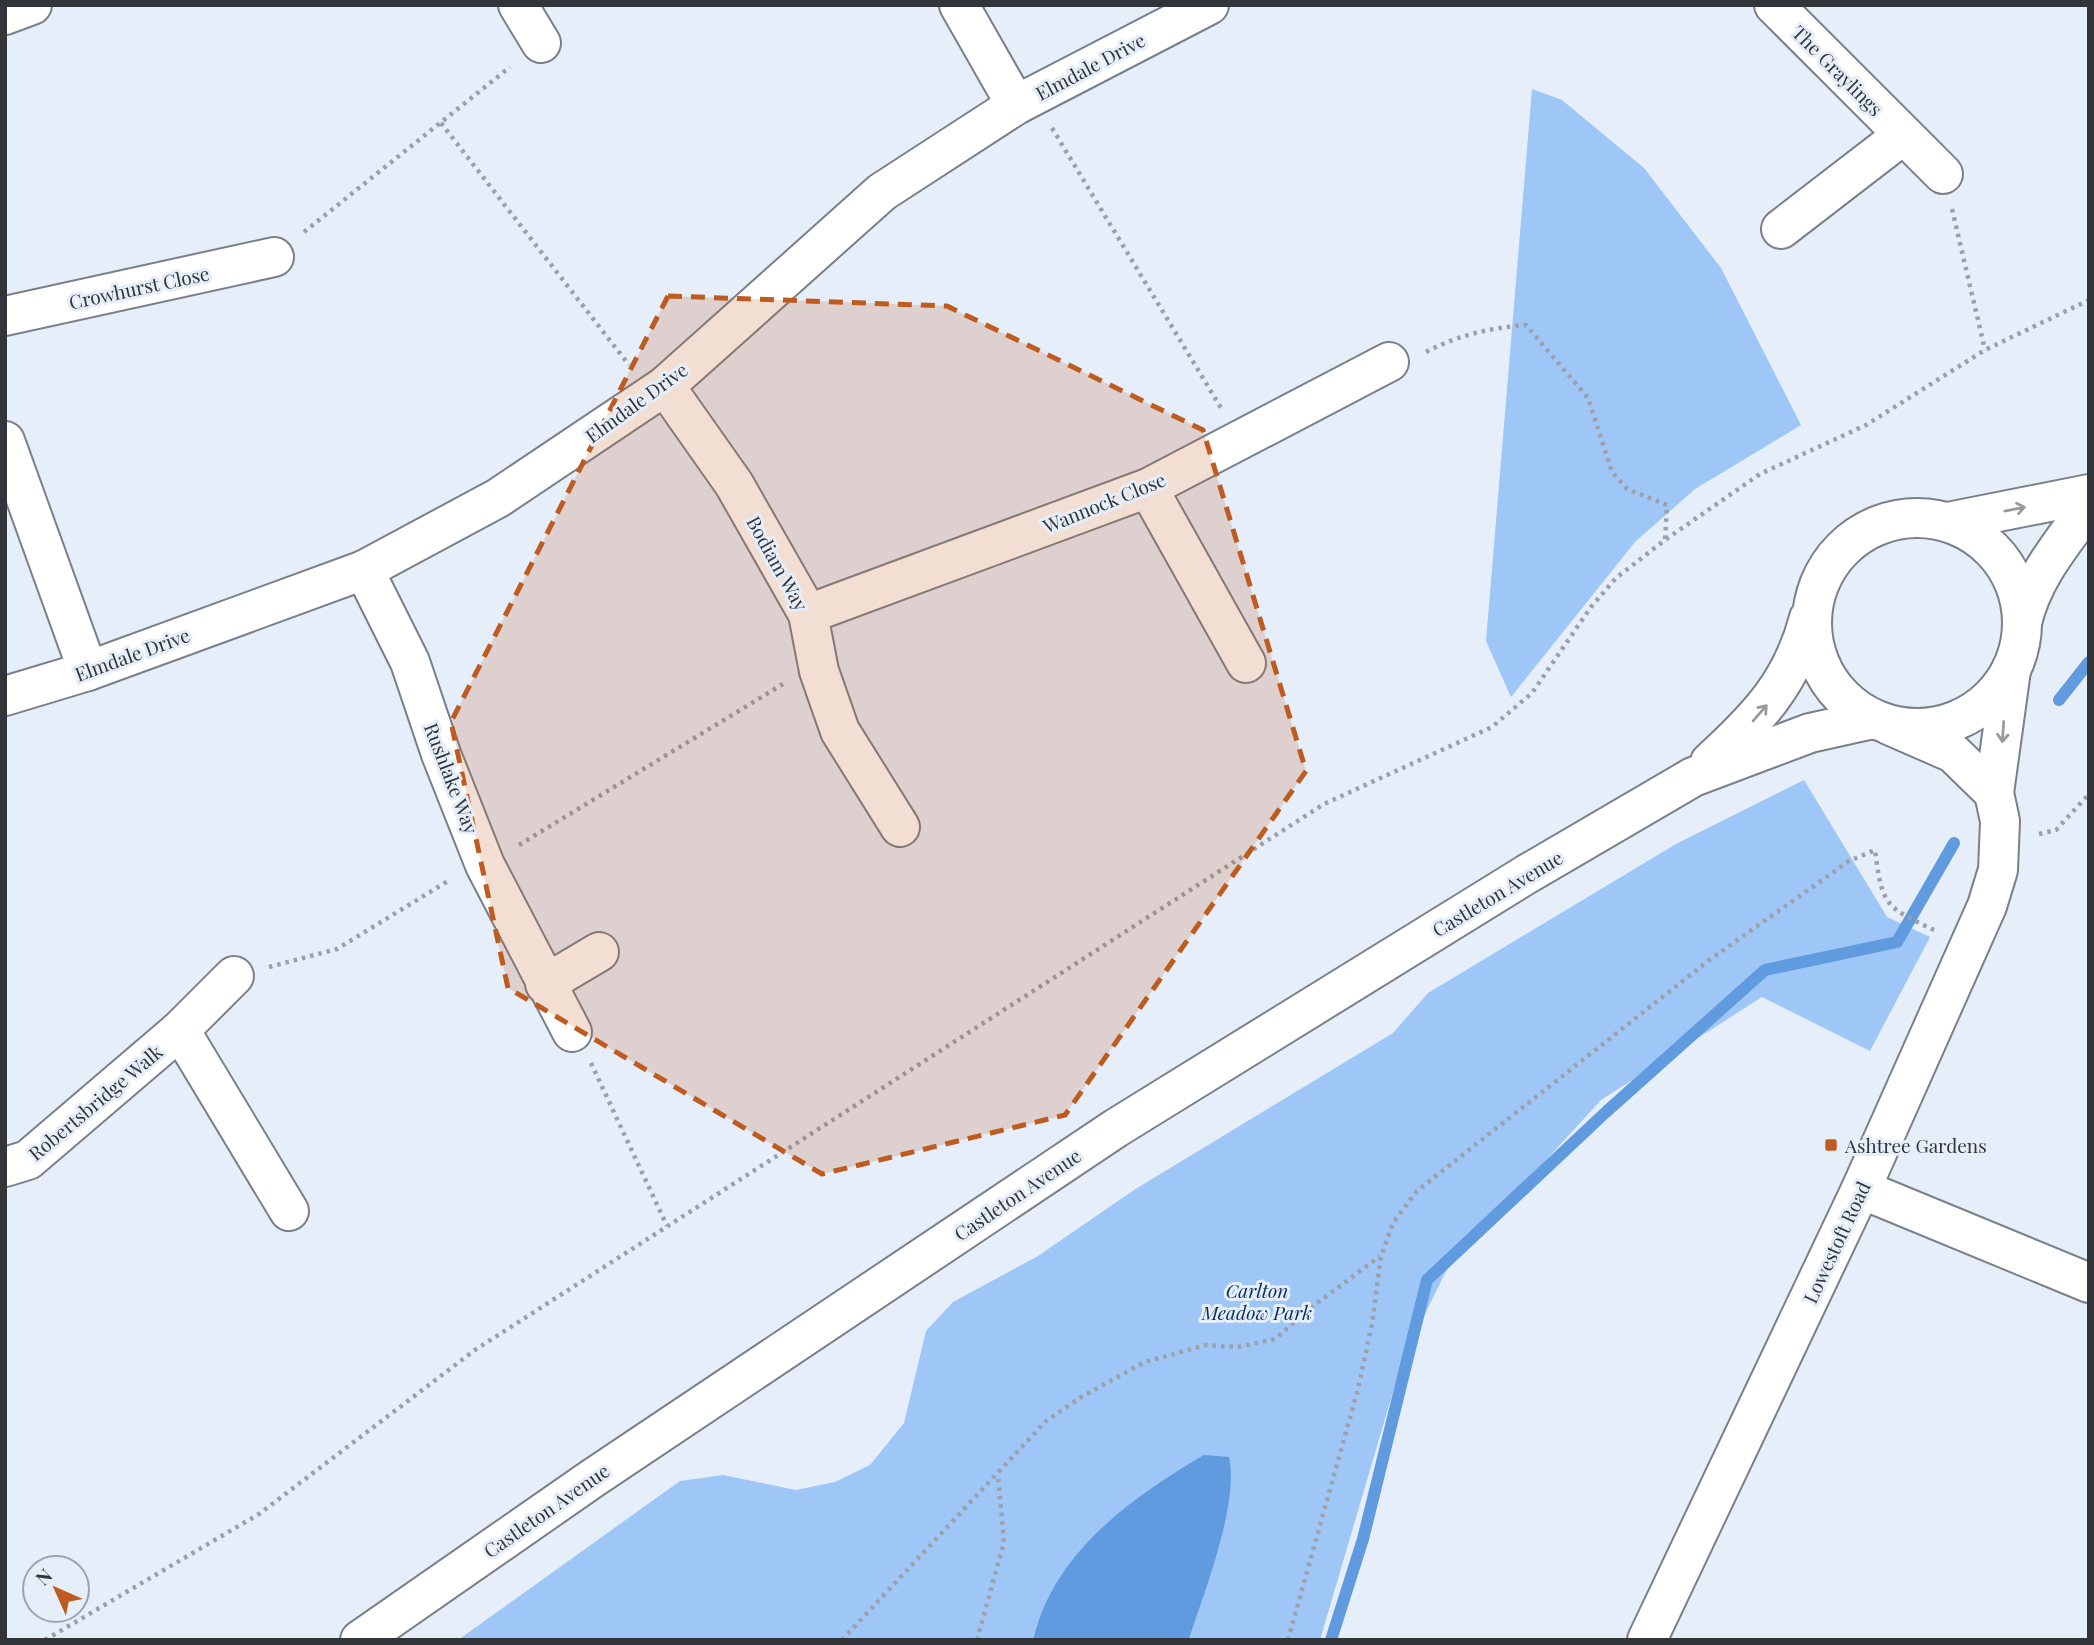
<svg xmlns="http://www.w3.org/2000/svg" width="2094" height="1645" font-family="'Playfair Display',serif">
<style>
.green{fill:#9ec6f7}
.water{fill:#609adf}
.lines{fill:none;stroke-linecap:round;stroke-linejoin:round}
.stream{stroke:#609adf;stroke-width:12}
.minor-casing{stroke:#79808a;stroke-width:42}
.major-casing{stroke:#79808a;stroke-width:42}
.path{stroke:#9ba0a9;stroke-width:4.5;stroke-dasharray:3.5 5;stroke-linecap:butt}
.minor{stroke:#fff;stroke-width:38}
.major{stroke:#fff;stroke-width:38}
.oneway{stroke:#989a9c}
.marked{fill:#be5b21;fill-opacity:0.2;stroke:#be5b21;stroke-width:5;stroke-dasharray:14 9;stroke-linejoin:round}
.poi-dot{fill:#be5b21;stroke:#e6eef9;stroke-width:2.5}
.labels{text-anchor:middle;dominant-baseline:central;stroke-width:6;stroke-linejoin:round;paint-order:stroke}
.street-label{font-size:19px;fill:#313438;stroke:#e6eef9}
.poi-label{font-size:19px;fill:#313438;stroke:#e6eef9;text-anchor:start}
.park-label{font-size:19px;font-style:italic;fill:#052f5b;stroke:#e6eef9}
</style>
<rect width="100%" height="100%" fill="#e6eef9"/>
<g class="green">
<path d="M1532,89L1562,100L1644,168L1721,268L1801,425L1695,489L1635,542L1511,697L1486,641Z"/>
<path d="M1804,780L1887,917L1930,937L1870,1051L1762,997L1601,1100L1448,1267L1402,1361L1320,1640H1189L1220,1541L1037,1624L1033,1640H458L680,1481L723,1475L796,1490L835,1482L870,1465L904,1423L926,1331L953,1302L1038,1256L1134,1190L1393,1033L1428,993L1676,844Z"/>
</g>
<path class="water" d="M1204,1455L1229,1457C1239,1506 1204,1591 1189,1640H1033C1054,1552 1131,1498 1204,1455Z"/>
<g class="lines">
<g class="stream">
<path d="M2059,700L2089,662"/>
<path d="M1331,1640L1363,1539L1427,1280L1606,1112L1765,970L1897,942L1954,843"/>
</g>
<defs>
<g id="minor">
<path d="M518,5L541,43"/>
<path d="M959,5L1016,105"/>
<path d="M1774,5L1943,174"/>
<path d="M5,15L32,5"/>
<path d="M1781,229L1903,135"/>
<path d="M5,316L274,257"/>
<path d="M665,386L734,484L808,614L819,671L840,731L900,827"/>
<path d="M5,441L88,671"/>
<path d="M1148,488L1246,663"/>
<path d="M364,570L410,662L441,754L485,865L572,1032"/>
<path d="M808,614L1148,488L1389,362"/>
<path d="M5,696L88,671L364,570L498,498L665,386L882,192L1016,105L1209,5"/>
<path d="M1889,725L1953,753L1994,793"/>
<path d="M545,984L599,952"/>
<path d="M180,1030L289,1211"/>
<path d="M5,1167L28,1160L180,1030L234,976"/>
<path d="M1861,1189L2089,1283"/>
<path d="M1647,1640L1861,1189L1987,906L1998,870L2000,821L1994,793L2011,670"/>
</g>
<g id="major">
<circle cx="1917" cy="623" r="105"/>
<path d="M1948,522L2089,494"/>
<path d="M2022,623C2032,578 2062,543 2089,506"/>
<path d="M1710,762C1758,718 1792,683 1809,618"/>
<path d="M360,1640L593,1478L1116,1128L1527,874L1693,777L1810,733L1873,719"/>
</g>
</defs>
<use href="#minor" class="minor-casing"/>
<use href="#major" class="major-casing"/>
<g class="path">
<path d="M441,123L629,365"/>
<path d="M1052,128L1221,408"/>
<path d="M1952,209L1985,350"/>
<path d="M304,232L510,67"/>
<path d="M1426,352C1458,335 1490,328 1526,325L1588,398L1612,472L1627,489L1667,505L1665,540"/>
<path d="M2039,834L2056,830L2089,794"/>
<path d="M519,845L783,684"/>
<path d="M269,967L337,949L448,881"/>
<path d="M591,1063L667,1226"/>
<path d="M45,1640L259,1514L475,1350L1324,804L1492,727L1532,693L1591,607L1616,578L1665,540L1760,474L1866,425L1985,350L2089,300"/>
<path d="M842,1640L1045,1422L1081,1397L1145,1362L1206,1345L1238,1347L1275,1339L1308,1310L1380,1256"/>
<path d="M977,1640L1004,1542L998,1475"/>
<path d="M1288,1640L1358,1389L1372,1324L1381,1256L1393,1223L1417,1191L1708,961L1849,861L1875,850C1882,907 1886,907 1936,931"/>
</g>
<use href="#minor" class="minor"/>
<use href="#major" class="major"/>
</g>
<defs><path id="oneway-shaft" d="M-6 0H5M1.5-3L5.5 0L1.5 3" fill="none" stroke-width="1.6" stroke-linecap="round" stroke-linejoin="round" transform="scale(1.75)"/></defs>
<g class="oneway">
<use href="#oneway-shaft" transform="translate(2015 509) rotate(-11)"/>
<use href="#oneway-shaft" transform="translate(1760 713) rotate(-49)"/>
<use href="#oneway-shaft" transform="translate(2003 732) rotate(94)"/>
</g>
<path class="marked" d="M668,296L947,306L1203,430L1306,771L1065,1115L822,1174L508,988L451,722Z"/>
<rect class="poi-dot" x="1824" y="1138" width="14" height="14" rx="3.5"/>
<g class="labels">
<g class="street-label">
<text transform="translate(1090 66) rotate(-28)">Elmdale Drive</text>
<text transform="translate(1838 70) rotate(45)">The Graylings</text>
<text transform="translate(139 287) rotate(-12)">Crowhurst Close</text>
<text transform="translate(636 402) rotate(-36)">Elmdale Drive</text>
<text transform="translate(1104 502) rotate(-22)">Wannock Close</text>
<text transform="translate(778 563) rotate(61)">Bodiam Way</text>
<text transform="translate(132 654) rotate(-20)">Elmdale Drive</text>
<text transform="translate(452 778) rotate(69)">Rushlake Way</text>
<text transform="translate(1497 893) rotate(-31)">Castleton Avenue</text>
<text transform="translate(95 1102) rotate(-40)">Robertsbridge Walk</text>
<text transform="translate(1017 1194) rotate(-34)">Castleton Avenue</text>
<text transform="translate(1836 1242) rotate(-65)">Lowestoft Road</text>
<text transform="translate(546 1510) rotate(-35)">Castleton Avenue</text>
</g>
<g class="poi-label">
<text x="1845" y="1145">Ashtree Gardens</text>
</g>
<g class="park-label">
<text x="1257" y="1290">Carlton<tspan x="1257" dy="22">Meadow Park</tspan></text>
</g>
</g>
<rect width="2094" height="1645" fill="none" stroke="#313438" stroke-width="14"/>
<g transform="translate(56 1589) rotate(315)"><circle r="33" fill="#e6eef9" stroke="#9ea4ac" stroke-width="2"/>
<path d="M0-5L12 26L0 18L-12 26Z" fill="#be5b21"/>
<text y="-10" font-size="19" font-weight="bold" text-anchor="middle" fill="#313438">N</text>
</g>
</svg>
